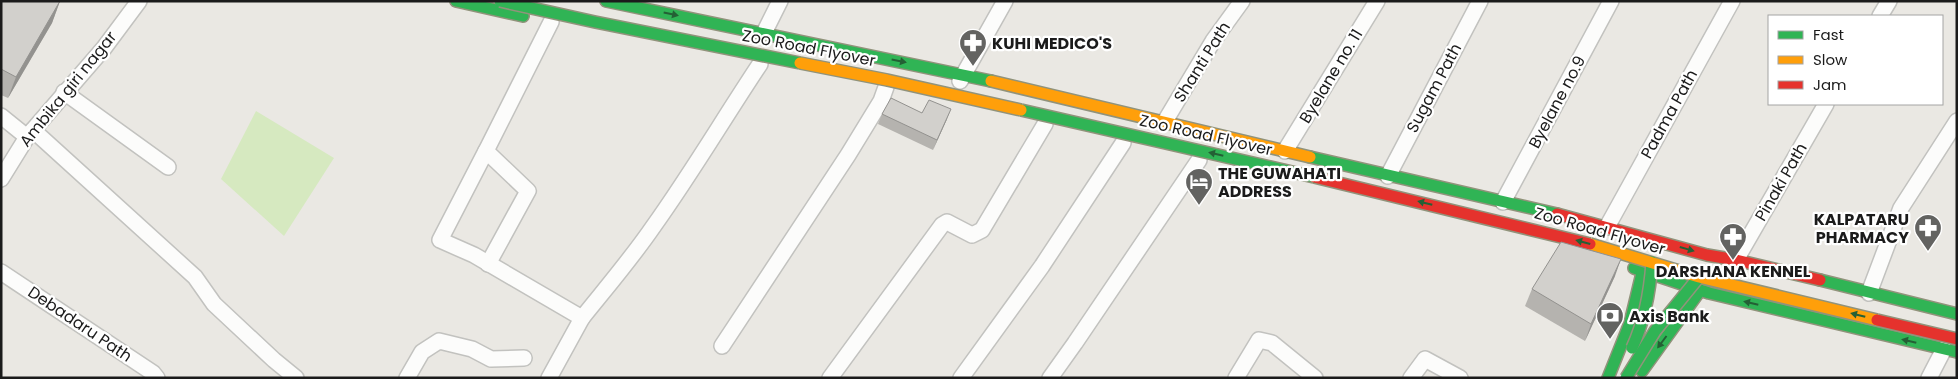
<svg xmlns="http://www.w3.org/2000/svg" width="1958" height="379" font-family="Poppins,sans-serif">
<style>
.grass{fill:#d6e9c0}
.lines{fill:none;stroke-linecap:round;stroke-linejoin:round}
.street-casing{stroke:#c2c2bf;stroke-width:18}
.fast-casing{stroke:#91937b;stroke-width:14}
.slow-casing{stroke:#91937b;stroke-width:14}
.jam-casing{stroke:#91937b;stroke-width:14}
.street{stroke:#fcfcfb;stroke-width:15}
.fast{stroke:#30b455;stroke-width:11}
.slow{stroke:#ff9f0a;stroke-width:11}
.jam{stroke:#e5322d;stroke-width:11}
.fast-bridge-casing{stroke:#91937b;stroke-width:14;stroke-linecap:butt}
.slow-bridge-casing{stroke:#91937b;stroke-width:14;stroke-linecap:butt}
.jam-bridge-casing{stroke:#91937b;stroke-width:14;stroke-linecap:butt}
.fast-bridge{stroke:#30b455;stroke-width:11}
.slow-bridge{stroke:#ff9f0a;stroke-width:11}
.jam-bridge{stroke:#e5322d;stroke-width:11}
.wall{fill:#b5b3af}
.shaded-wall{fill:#93928f}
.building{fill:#d2d0cc;stroke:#93928f}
.oneway{fill:#246035}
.labels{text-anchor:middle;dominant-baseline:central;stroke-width:4.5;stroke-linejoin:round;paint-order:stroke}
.poi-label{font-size:16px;font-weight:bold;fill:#1b1b1b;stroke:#fff;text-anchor:start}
.street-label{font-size:16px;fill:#1b1b1b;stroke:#fff}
</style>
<rect width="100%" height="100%" fill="#eae8e3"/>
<path class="grass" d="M256,111L334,158L284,236L221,179Z"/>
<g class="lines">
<defs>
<g id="street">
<path d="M1880,16L1889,1"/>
<path d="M764,33L780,1"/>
<path d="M960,81L1005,1"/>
<path d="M64,92L168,167"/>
<path d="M1,116L27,137"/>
<path d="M1164,123L1213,41L1242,1"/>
<path d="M33,130L195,277L214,304L274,360L296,378"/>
<path d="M486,151L440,240L474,255L582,318L549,378"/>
<path d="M1285,151L1377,1"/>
<path d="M1388,176L1480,1"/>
<path d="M1,179L27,137L104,48L139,1"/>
<path d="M1503,202L1611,1"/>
<path d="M1607,227L1732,1"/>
<path d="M1736,260L1826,104"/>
<path d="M488,264L528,191L486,151L551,22"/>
<path d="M1,272L153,373L157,378"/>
<path d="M1869,293L1901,208L1957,121"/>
<path d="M582,318C606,288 631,259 653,227C691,174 724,118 760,64"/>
<path d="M722,346L848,155L881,101L886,87"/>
<path d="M407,378L422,352L439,341L472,349L491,359L524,358"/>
<path d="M830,378L942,225L947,222L972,235L982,230L1045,124"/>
<path d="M961,378L1042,266L1123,143"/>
<path d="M1050,378L1075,343L1199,160"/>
<path d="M1236,378L1259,340L1272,343L1315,378"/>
<path d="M1411,378L1425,359L1460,378"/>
<path d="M1929,378L1944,349"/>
</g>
<g id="fast">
<path d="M456,1L523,16"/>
<path d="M606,1L991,81"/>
<path d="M1310,157L1557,214"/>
<path d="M1634,268L1709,293L1957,352"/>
<path d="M1820,280L1957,314"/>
<path d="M1642,371L1699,292"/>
<path d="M1608,378L1630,323L1644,265"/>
</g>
<path id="slow" d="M991,81L1310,157"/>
<path id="jam" d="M1557,214L1707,255L1736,260L1820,280"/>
</defs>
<use href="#street" class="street-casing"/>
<use href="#fast" class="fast-casing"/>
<use href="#slow" class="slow-casing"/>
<use href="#jam" class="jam-casing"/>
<use href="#street" class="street"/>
<use href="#fast" class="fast"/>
<use href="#slow" class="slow"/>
<use href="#jam" class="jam"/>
<defs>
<g id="fast-bridge">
<path d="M500,1L595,22L800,63"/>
<path d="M1021,110L1314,177"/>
<path d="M1632,348C1645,320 1650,292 1652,262"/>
<path d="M1626,378L1655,331L1699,277"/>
</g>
<g id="slow-bridge">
<path d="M800,63L887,80L1021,110"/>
<path d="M1590,244L1699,277L1877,320"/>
</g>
<g id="jam-bridge">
<path d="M1314,177L1590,244"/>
<path d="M1877,320L1957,339"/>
</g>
</defs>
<use href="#fast-bridge" class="fast-bridge-casing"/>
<use href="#slow-bridge" class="slow-bridge-casing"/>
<use href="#jam-bridge" class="jam-bridge-casing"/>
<use href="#fast-bridge" class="fast-bridge"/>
<use href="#slow-bridge" class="slow-bridge"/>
<use href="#jam-bridge" class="jam-bridge"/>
</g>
<g class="wall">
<path d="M1,1H60L52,23L8,98L1,95Z"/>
<path d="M922,113L947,119L933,150L878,124L882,114Z"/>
<path d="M1615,276L1585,341L1525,306L1532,289Z"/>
</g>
<g class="shaded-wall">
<path d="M60,1L52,23L8,98L16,77Z"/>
<path d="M951,109L947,119L933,150L937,140Z"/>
<path d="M1621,259L1615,276L1585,341L1591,324Z"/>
</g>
<g class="building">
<path d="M1,1H60L16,77L1,69Z"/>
<path d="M891,98L922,113L929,100L951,109L937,140L882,114Z"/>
<path d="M1561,242L1621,259L1591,324L1532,289Z"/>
</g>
<defs><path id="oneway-solid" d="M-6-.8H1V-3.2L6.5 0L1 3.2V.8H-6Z" transform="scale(1.25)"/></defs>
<g class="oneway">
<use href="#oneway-solid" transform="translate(671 14) rotate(12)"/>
<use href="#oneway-solid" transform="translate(899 61) rotate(11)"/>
<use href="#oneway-solid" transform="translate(1216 154) rotate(-167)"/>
<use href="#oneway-solid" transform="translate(1425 203) rotate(-166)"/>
<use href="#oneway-solid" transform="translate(1583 242) rotate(-165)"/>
<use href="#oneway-solid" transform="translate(1687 249) rotate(16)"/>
<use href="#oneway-solid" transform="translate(1751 303) rotate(-167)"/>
<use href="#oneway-solid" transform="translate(1858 315) rotate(-166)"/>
<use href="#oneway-solid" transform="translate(1909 341) rotate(-167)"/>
<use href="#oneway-solid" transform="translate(1662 342) rotate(127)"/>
</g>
<defs>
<symbol id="pharmacy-pin" viewBox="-11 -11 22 30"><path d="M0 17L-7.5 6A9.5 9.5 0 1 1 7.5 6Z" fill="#636361" stroke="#fff"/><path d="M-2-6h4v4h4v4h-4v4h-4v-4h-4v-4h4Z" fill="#fff"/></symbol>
<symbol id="hotel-pin" viewBox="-11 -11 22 30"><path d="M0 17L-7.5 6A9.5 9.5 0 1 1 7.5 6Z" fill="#636361" stroke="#fff"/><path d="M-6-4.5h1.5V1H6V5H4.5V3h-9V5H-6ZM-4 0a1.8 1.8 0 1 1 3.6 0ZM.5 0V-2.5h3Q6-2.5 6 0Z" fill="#fff"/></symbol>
<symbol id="bank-pin" viewBox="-11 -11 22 30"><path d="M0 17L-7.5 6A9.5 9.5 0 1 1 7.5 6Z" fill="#636361" stroke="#fff"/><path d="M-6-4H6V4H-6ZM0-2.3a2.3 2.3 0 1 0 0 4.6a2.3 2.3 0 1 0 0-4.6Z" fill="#fff"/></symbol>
</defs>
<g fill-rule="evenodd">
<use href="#pharmacy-pin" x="957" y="27" width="32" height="43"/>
<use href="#hotel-pin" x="1183" y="166" width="32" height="43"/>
<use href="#pharmacy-pin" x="1912" y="212" width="32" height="43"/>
<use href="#pharmacy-pin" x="1717" y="221" width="32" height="43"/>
<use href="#bank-pin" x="1594" y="300" width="32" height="43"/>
</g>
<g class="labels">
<g class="poi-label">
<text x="992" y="43">KUHI MEDICO'S</text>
<text x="1218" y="173">THE GUWAHATI<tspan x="1218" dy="18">ADDRESS</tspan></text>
<text x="1909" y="219" text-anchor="end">KALPATARU<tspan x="1909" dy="18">PHARMACY</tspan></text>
<text x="1733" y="271" text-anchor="middle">DARSHANA KENNEL</text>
<text x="1629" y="316">Axis Bank</text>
</g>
<g class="street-label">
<text transform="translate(809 48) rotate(11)">Zoo Road Flyover</text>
<text transform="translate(1202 62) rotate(-58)">Shanti Path</text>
<text transform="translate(1331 76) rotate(-59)">Byelane no. 11</text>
<text transform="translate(1434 88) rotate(-62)">Sugam Path</text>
<text transform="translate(68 89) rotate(-51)">Ambika giri nagar</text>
<text transform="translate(1557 102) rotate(-62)">Byelane no.9</text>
<text transform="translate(1669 114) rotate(-61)">Padma Path</text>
<text transform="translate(1206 135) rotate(13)">Zoo Road Flyover</text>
<text transform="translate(1781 182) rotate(-60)">Pinaki Path</text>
<text transform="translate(1600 231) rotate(16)">Zoo Road Flyover</text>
<text transform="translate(80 324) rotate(34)">Debadaru Path</text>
</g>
</g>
<rect width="1958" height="379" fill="none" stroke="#1b1b1b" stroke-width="5"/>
<rect x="1768" y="15" width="175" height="90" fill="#ffffff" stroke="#a4a4a4"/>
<rect x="1778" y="31" width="25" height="8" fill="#30b455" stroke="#a4a4a4"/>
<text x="1813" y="40" font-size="15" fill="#1b1b1b">Fast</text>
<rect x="1778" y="56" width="25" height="8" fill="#ff9f0a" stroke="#a4a4a4"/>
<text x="1813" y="65" font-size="15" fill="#1b1b1b">Slow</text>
<rect x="1778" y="81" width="25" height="8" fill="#e5322d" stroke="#a4a4a4"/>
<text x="1813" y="90" font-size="15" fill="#1b1b1b">Jam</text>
</svg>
